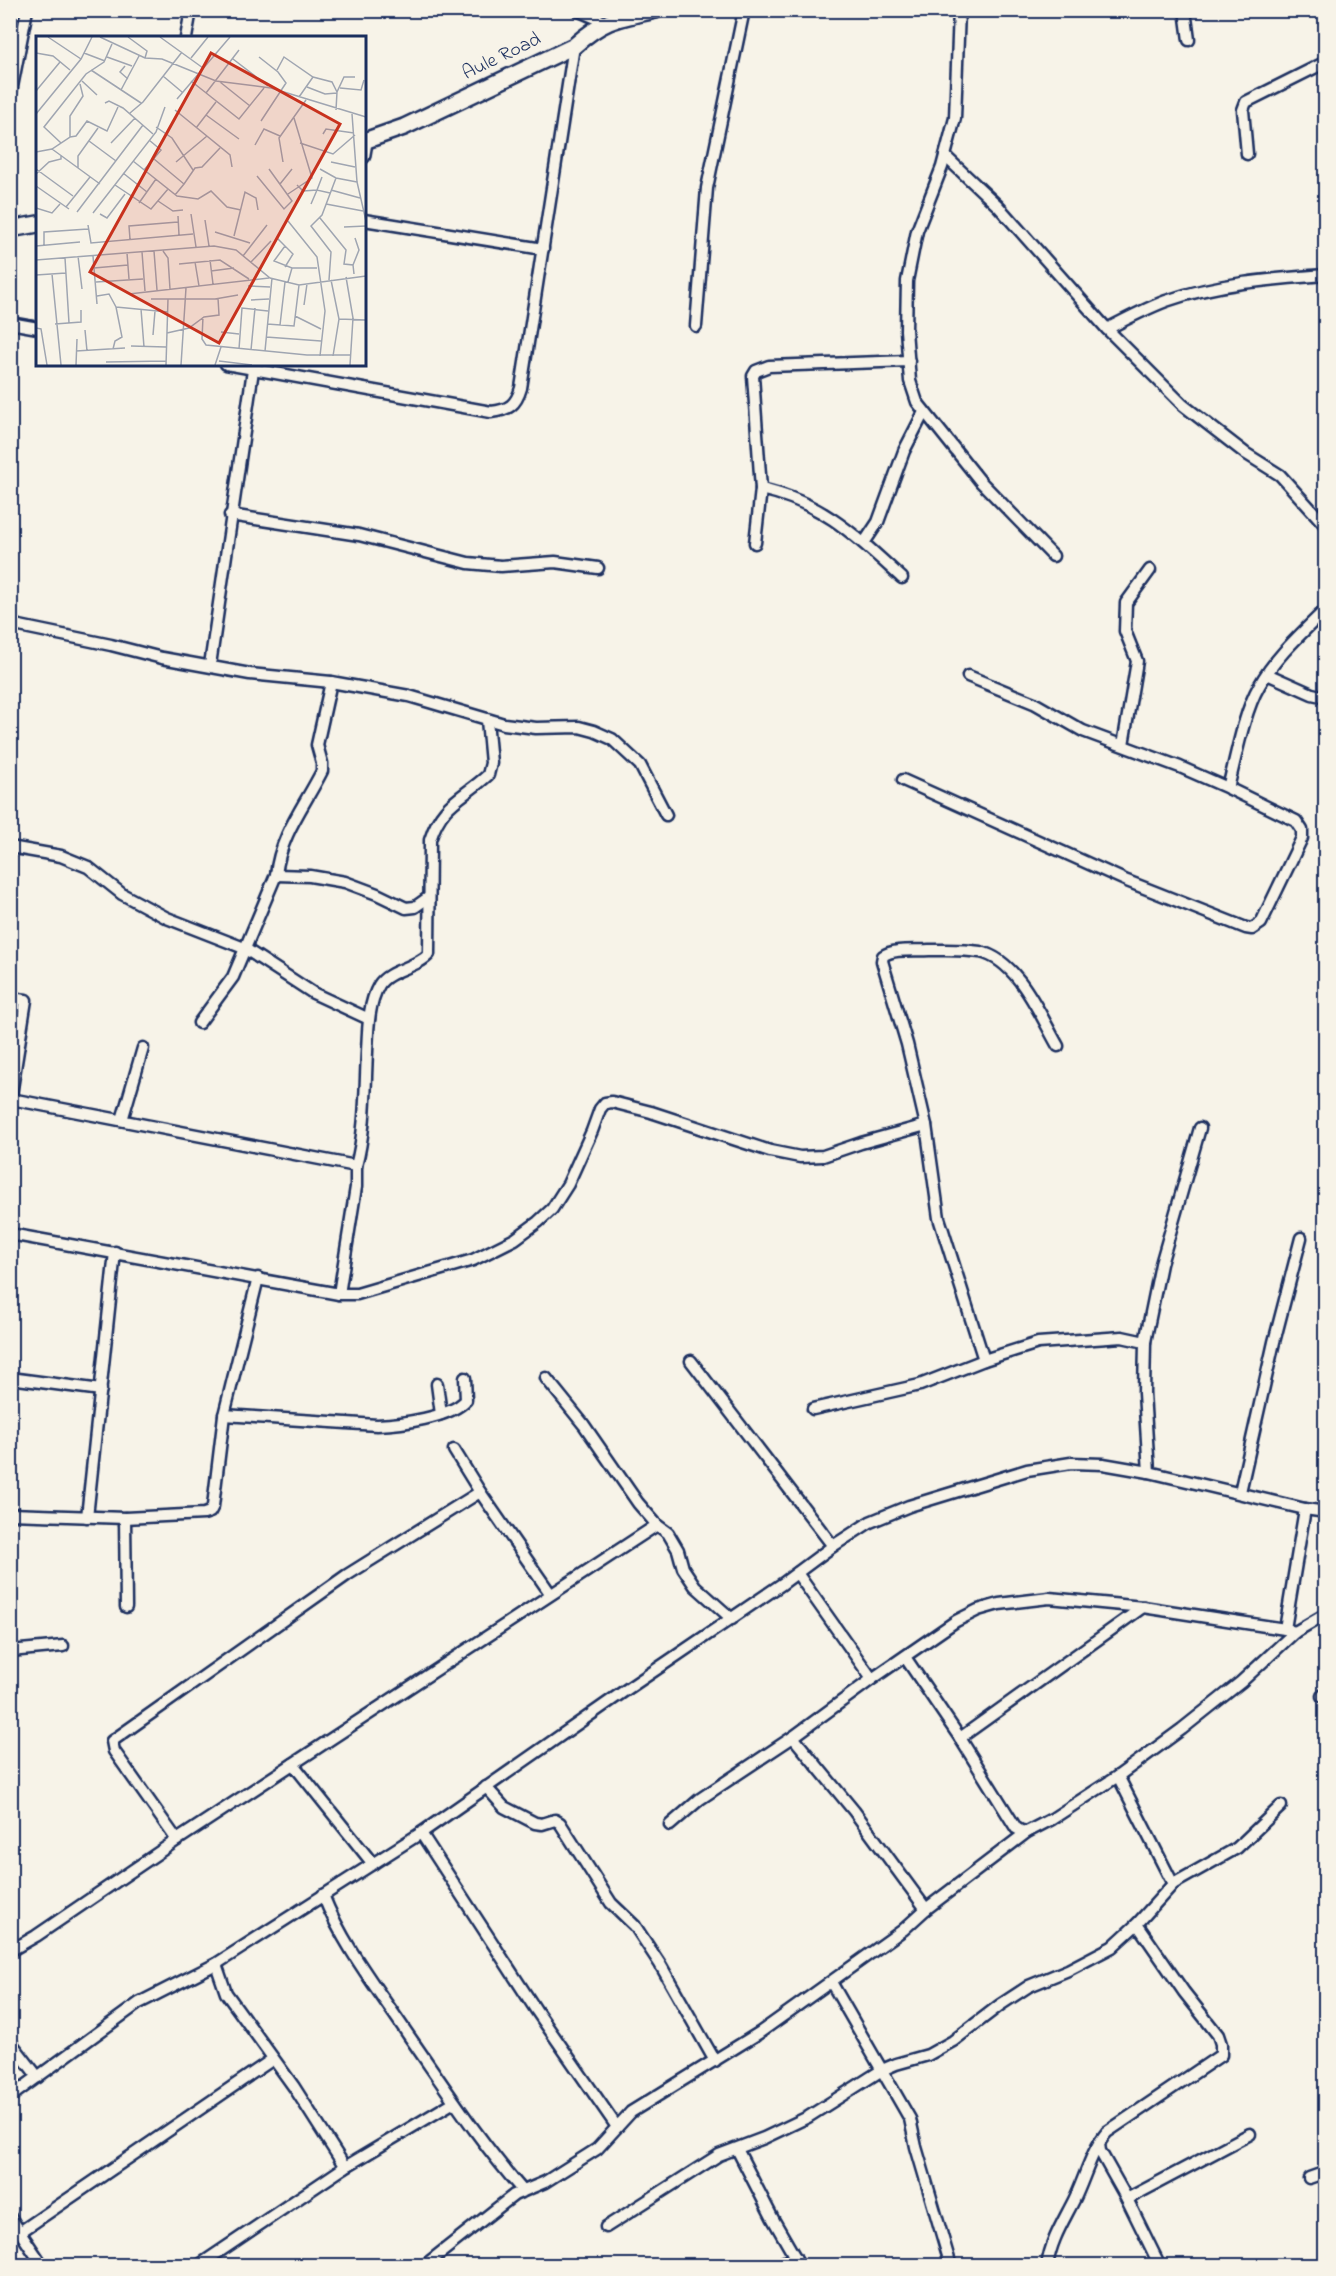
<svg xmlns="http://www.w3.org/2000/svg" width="1336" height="2276" font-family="'Indie Flower',sans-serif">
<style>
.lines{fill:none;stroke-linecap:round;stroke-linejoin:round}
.street-casing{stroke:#1b2f5e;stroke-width:15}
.secondary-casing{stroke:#1b2f5e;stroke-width:20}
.street{stroke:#f7f3e8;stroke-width:10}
.secondary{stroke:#f7f3e8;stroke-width:15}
.labels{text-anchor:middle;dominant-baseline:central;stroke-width:6;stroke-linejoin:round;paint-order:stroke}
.street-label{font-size:20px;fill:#1b2f5e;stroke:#f7f3e8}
.inset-road{fill:none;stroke:#9fa5b1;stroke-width:1.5}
.view{fill:#c8321e;fill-opacity:0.15;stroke:#c8321e;stroke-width:3}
.inset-edge{fill:none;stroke:#1b2f5e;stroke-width:3}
</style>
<rect width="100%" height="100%" fill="#f7f3e8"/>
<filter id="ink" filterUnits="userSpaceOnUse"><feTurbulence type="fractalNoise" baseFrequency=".0167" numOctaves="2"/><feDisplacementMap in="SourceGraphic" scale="12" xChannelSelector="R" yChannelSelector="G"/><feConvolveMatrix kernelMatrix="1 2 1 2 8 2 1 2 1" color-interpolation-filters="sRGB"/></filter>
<g filter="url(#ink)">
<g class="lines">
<defs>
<g id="street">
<path d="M577,10L605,22"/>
<path d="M959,10L955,118L942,167L917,231L907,281L906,330L910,381L917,402L981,482L1053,556"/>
<path d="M1185,10L1189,40"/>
<path d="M186,38L191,10"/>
<path d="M10,97L27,10"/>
<path d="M1247,154L1243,110L1246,102L1326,62"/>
<path d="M945,156L998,206L1107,329L1183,405L1245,453L1280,475L1326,526"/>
<path d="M364,157L367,140"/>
<path d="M364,220L543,249"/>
<path d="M10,323L38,328"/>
<path d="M696,326L707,188L744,10"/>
<path d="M1107,329C1126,319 1145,309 1166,301C1217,283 1272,279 1326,275"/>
<path d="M226,364L491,412C509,410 516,405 521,388L574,46"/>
<path d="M761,489C824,503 856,536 902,578"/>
<path d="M230,515L359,535L468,563L501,566L555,562L598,568"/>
<path d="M755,543L761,489L753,376L756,371L769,366L909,361"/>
<path d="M864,543L878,522L904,451L924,412"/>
<path d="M10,624L111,645L162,658L250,674L331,682L409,696L504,724L536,728L579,727L594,731L612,739L640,765L666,815"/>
<path d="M210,665L253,370"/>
<path d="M1267,674L1312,694L1326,697"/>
<path d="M1123,745L1137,661L1125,631L1126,603L1150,570"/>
<path d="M903,780L1127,881L1246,928L1252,929L1261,923L1302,838V830L1296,821L1228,788L1180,767L1083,731L1034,703L968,676"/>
<path d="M1228,788C1236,757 1244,712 1259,686C1275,657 1302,633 1326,609"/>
<path d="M10,847L61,856L88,867L122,894L167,918L244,948L313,993L369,1019"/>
<path d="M276,875L310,876L345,882L377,894L406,908L415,907L429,897"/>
<path d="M10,998L26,1000L10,1101"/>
<path d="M199,1023L233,977L276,875C280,835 305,805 322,771V763L317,745L331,682"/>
<path d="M11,1099L356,1166V1187L339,1294"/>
<path d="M122,1120L143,1048"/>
<path d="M356,1166C366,1129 365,1091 367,1052C368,1031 368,1004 379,985C388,970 417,968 429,954L430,840C442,802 462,799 488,775L491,763L487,720"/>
<path d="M10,1234L339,1294H357L473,1260L515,1239L538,1222L552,1209L568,1184L592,1131L600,1109L605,1103L612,1102L651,1112L770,1151L800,1157L823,1156L861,1143L926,1125"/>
<path d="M984,1360L939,1218L926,1125L907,1044L882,961L883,956C894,948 915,951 929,950C946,950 963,949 980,952C1018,960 1040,1015 1058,1046"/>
<path d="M691,1361L833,1546"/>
<path d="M10,1378L101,1390"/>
<path d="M546,1378L584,1425L638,1503L657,1525L668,1533L678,1550L683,1568L695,1586L732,1619"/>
<path d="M437,1384L441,1414"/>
<path d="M813,1409L920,1385L984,1360L1038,1343L1122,1337L1145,1342"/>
<path d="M224,1415L377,1425C400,1424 450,1418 466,1400L465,1378"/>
<path d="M454,1450L480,1492L550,1593"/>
<path d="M1149,1472L1144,1393L1145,1342L1161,1264L1200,1128"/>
<path d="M1240,1492L1274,1342L1301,1238"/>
<path d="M10,1514L125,1518L204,1514L210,1512L213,1506L224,1415L258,1278"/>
<path d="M87,1517L115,1252"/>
<path d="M125,1518L126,1607"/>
<path d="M797,1573L872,1679"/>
<path d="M1285,1629L1305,1509"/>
<path d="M10,1651L63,1646"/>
<path d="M905,1657L960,1738L1016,1828L1021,1831L1027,1832"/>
<path d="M1322,1696L1326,1693"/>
<path d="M793,1737L854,1811L926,1909L1027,1832L1052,1819L1118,1776L1182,1729L1241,1682L1295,1632L1326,1614"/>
<path d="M960,1738L1143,1607"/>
<path d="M293,1764L373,1864"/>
<path d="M1118,1776L1173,1884"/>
<path d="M486,1787L504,1807L535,1823L542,1824L555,1820L560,1823L611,1903L635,1926L660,1964L715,2061"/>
<path d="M670,1825L700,1799L793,1737L872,1679L956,1621L978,1610L999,1604L1049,1598L1143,1607L1285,1629L1295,1632"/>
<path d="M421,1833L536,2010L617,2127"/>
<path d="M177,1840L114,1751L112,1741L347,1575L480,1492"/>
<path d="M323,1895C343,1946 379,1991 409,2036C446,2089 480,2142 523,2191"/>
<path d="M10,1951L36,1936L177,1840L657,1525"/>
<path d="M216,1964L226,1993L294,2087L345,2167"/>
<path d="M831,1982L910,2119L916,2147L951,2266"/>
<path d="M10,2041L38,2077"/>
<path d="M10,2097L139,2003L216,1964L421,1833L623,1692L782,1584L833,1546L870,1522L909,1506L1027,1470L1071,1463L1103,1464L1149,1472L1305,1509L1326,1512"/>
<path d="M1099,2144L1100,2151L1127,2199L1160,2266"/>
<path d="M737,2149L773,2219L800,2266"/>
<path d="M1309,2178L1326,2172"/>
<path d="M1127,2199L1250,2134"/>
<path d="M10,2217L43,2266"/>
<path d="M606,2227L719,2155L764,2138L808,2117L882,2070L896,2064L928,2055L953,2041L1000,2005L1029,1986L1068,1970L1112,1947L1137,1924L1173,1884L1237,1848L1281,1806"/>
<path d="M20,2232L273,2059"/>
<path d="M198,2266L345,2167L454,2102"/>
<path d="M424,2266L514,2195L545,2182L597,2149L631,2112L759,2033L903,1930L926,1909"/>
<path d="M776,2266L795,2257"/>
<path d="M1047,2266C1051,2240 1063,2222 1074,2200C1085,2178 1091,2151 1107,2132L1221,2055V2044L1218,2035L1184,1992L1137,1924"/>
</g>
<g id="secondary">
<path d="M364,141L404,127L574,46C604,19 618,18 656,10"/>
<path d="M10,229L38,224"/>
</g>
</defs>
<use href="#street" class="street-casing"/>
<use href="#secondary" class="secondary-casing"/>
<use href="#street" class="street"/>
<use href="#secondary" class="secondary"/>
</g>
</g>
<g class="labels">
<g class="street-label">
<text transform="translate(502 57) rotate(-26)">Aule Road</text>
</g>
</g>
<g transform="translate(36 36)">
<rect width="330" height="330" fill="#f7f3e8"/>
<path class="inset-road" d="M12,1L45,23M64,1L109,22L126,23L180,45L235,52L330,81M92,1L111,15L109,22M124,1L167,32M0,17L17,20L34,34M48,17L69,25M71,21L96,30M223,21L242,36L250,47L225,85M155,22L172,1M197,23L232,50M89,30L84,36L92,43M55,34L105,67M241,34L248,21L277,41L296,46L301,56M127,40L146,56M46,45L61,59M155,45L203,83L228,52M184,46L214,70M271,51L289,58L301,57M304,52L325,54L328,44M85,54L103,20M0,55L24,26M170,57L203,14M263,61L277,41M141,63L194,1M69,67L73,65L87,72L117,98M139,74L194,119L196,131M300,74L301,56L308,41H319M94,77L107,66L146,16M0,78L45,23L56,1M316,78L321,146L330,185M170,79L203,103M120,91L136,102L157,134M160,92L180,66M287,98L290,93L318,97M34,101L40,100L51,85L71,95L82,71M53,105L80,125M25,107L8,91L50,38L68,26L76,8M75,107L99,82M264,107L297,118L319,99M219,109L228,93L244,100M16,113L64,148M0,116L16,113L34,101V80L47,60L44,48M118,123L148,148L139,159M97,125L141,160L162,163L175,155L191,171L205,174M140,126L171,100M247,126L243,102L270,64M295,126L319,131M42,132V120L62,92M0,133L37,160M284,133L300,142L321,146M108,134L125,114L113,104M87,137L111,156M0,138L13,126L25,123V119M221,140L248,173L256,165L233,133M148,148L159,132L166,131L184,112M244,148L256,133M79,149L115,173L132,153M261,149L267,155L281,154L286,141M0,150L33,173M295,154L324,162M252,158L276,142L258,82M122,165L137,175L147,174M103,167L120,143M275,168L281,154L294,157M290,168L327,175M30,171L54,141M0,172L16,177L24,168M41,176L107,89M57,177L120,96L129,71M64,178L71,182L89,158M155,178L160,211M142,180L143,199M284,182L310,214L308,228L317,229L318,238M169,184L173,210M252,185L281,221L289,275L284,320M52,189L55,207L157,198M308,191L330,190M179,196L214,207M198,200L209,156L220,162L222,174M241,202L257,218L249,231M94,203L93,190L142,186M0,210L44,206M8,210V196L52,193M249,210L238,225L256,232L252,246M118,215L121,254M127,215L132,222L134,253M106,216L109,255M91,217L93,243M42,220L46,253M57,220L61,268M207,220L231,189M29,222L33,287M0,224L178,210L200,214L234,242L263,249L330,240M174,224L177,248M159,226L163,250L233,242M215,226L235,205M143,228L184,224L213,243M317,229L323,214L319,202M58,232L92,229M256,232H281M175,235L198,232M16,238L25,329M0,239L30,237M310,241L317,282L314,329M293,244L295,216L275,190L286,179L300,142M295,244L303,283L297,320M60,246L107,243M212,250L234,251M93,258L163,250M61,260L73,258L80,271L86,301L79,305L77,313M115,263H179L202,259M215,264L233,263M268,269L271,248M80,271L132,276M105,273L108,311M259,280L285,293M167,281L166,303L170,309L271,319H315M303,283L330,284M19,288L45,286V274M231,288L258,290L263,249M244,289L249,246M0,292L5,293L11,329M49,294L51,315M185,296L203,298M131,297L153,292L168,281L183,279L182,262M117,299L119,275M230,301L285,305M95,310L130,311M203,313L206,272L232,275M215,314L219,272M40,315L89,312M229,315L236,242M183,325L216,329M70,326L130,325M40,329L41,303M130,329L132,263M145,329L150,252M179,329L185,311"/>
<path class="view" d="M175,17L304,88L183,307L54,236Z"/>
<rect width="330" height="330" class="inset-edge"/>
</g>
<rect width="1336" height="2276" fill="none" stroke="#f7f3e8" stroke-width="36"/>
<rect x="18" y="18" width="1300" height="2240" fill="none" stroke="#1b2f5e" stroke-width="2" filter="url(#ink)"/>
</svg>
